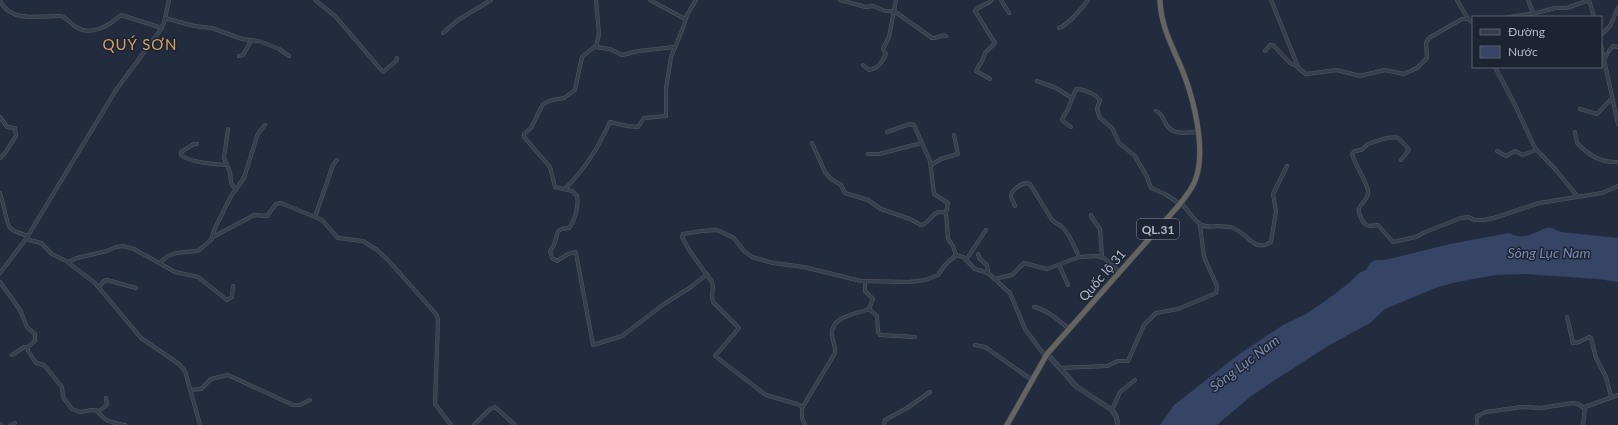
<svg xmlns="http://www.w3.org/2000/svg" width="1618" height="425" font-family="Lato,sans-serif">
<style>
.water{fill:#364465}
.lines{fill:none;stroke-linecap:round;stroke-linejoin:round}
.minor-casing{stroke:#525968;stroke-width:4}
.tertiary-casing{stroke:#525968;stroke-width:5}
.trunk-casing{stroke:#3f4655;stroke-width:6}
.minor{stroke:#373e4e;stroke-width:3}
.tertiary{stroke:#373e4e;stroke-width:4}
.trunk{stroke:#646461;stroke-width:5}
.labels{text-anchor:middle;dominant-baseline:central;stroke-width:3;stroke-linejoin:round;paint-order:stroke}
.shield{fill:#1c2332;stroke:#868c9c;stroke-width:1}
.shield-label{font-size:12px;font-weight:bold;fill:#b3b9c9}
.street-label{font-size:13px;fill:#b3b9c9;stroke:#1c2332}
.water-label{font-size:14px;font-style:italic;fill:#7a8bb2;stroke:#1c2332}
.quarter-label{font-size:15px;letter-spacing:1px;fill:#d7a15f;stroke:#1c2332}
</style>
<rect width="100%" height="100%" fill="#232b3e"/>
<path class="water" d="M1546,228H1552L1561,232L1618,238V282L1598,279L1523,274L1496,275L1457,282L1438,287L1385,309L1370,323L1328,346L1272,382L1250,397L1217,425H1160L1174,405L1238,355L1283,325L1306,314L1328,299L1349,283L1359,273L1366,270L1370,263L1375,260H1385L1450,244L1509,233C1522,241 1534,233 1546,228Z"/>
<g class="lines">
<defs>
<g id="minor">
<path d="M315,0L335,16L383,72L396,61L397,58"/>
<path d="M596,0L599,34L596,47"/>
<path d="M650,0L685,19"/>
<path d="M840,0L866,7L873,6L885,11H894L932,38C937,39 941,34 946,36"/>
<path d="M1001,0L1009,13"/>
<path d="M1271,0L1299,69L1306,74L1337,70L1360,76L1385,70L1404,74L1417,68L1427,58L1426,43L1429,38L1462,19H1468L1473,23"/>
<path d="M1457,0L1468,19"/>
<path d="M1528,0L1533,13"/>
<path d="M1589,0L1594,17"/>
<path d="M0,1C12,24 41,15 61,16C67,18 71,24 76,27C91,37 110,25 121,15L162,28"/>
<path d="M1508,17L1536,13L1555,8H1567L1589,0"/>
<path d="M165,18L194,26L212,28L242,39L259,41L279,49L289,56"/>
<path d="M1059,28C1068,25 1082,8 1088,0"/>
<path d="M443,33L458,20L491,0"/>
<path d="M1601,35L1610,26L1618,8"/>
<path d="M1601,46L1618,124"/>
<path d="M674,47L639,51L622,55L610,49L594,47L582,57L575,90L564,98L552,100L543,104L531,128L524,134V137L550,167L555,187L572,191L577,196C579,206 575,220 569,228L562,229L558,231L554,245L550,251L552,258L557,261L568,254L575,252L576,253L593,345L622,336L664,304L691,287L707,274"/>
<path d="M1265,51L1270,45H1273L1290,63L1298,67"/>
<path d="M1609,51L1613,46L1618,47"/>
<path d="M239,56L243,55L251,41"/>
<path d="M1604,60L1607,54"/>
<path d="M863,65L869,70C879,68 882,62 886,54L883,49L889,37L896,0"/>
<path d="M1495,67L1515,105L1535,148L1556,170L1578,197"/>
<path d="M990,79L976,71L983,59L985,53L995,43L975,11C978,6 987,5 992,0"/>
<path d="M1037,81L1056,88L1072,98"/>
<path d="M1580,109L1597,114L1612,98"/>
<path d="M1156,111C1161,113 1162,116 1164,120C1170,136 1184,133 1197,132"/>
<path d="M0,117L7,127L15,128L16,136L5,153L0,158"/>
<path d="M1071,127L1063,121L1062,119L1068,109L1076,89C1084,89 1095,94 1100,100L1097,109L1100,118L1112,128L1119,143L1135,156L1147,177L1151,188L1165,194L1180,204"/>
<path d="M228,129L224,158L230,172L231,183L236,190"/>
<path d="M887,132L910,124L914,125L930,161L934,194L948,203L946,213"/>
<path d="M1575,132L1577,143C1589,155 1600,163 1618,162"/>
<path d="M812,143L825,172L831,179L841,185L845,193L868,200L881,209L910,219L921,225C931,224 931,208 946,213L948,239L953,246L956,255"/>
<path d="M197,144H194L181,152V155C191,163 214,164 227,165"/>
<path d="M1497,151L1506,156L1515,151L1523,155L1536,150"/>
<path d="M868,154H879L922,143"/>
<path d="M1401,160L1409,150C1406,146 1402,141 1398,138C1393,135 1373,142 1368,144C1365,146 1364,149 1361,150L1355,151L1352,154C1355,165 1367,182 1368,191C1369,204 1353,203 1361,218C1366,228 1368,226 1378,225L1393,242L1416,237L1425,232L1461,218L1469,217L1474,220H1483L1494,218L1539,203L1602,193L1618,186"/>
<path d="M931,165L941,159L958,154L954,135"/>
<path d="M565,189C586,167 597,150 610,122L627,126L638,127L644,118L666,116V89L671,57L683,28L687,15L696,0"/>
<path d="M0,193C3,200 7,226 10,228C14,232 22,234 28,236"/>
<path d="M1181,203C1187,209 1193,219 1200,224C1205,229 1223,224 1233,228C1249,234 1254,253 1271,242L1276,211L1273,194L1287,166"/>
<path d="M1015,206C1014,203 1011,198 1011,196C1011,190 1021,184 1026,183L1030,184L1052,220C1055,223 1059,224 1062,227C1070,234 1075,248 1079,257"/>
<path d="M1091,215L1092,218L1100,229L1102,257"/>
<path d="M315,217L333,165L337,160"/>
<path d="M213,237L254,215L267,216L276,204L281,203L322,220L338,238L363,241L377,250L388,260L436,314L438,320L435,404L451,425"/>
<path d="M26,239L41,243L52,254L66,261L95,283L141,338L179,364L185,371L200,425"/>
<path d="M978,254L980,259L987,265L988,273"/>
<path d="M956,255L963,257L975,269L988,273L1010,293L1025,329L1045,356"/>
<path d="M966,260L986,230"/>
<path d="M68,262L77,258L107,251L116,247L123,246L134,249L175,272L198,277L227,300L232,297L233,286"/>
<path d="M159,263L168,256L176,253L198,251L211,240L215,228L231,196L244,178L257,136L260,131L265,125"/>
<path d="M1059,265L1068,285"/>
<path d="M0,273L26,239L116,90L159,32L164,23L169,0"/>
<path d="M994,279L1012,275L1024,263L1047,269L1079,257L1097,256L1104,258L1120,272"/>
<path d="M0,282L20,310L27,327L35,334V341L28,347V351L36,363L44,365L62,387L63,397L72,409L80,412L92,410L99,411L107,405L106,398"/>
<path d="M99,287L104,281L107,280L136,288"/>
<path d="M1034,307C1048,310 1058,320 1069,329"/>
<path d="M869,309L877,316L878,332L880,335L915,337"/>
<path d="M1567,317L1573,343L1579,342L1589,337L1591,338L1596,358L1606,377L1611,396"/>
<path d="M975,345L985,347L1032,380"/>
<path d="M12,355L24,347H28"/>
<path d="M1060,368L1107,366L1118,361H1128L1144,325L1156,313L1178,309L1216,293L1217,286L1204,257L1200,225"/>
<path d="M190,390L201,389L211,379L228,375L293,405H300L310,400"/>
<path d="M803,407L797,404L766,395L715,356L739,328L713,302C710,295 715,289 712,282L689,250L682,237L683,234L702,231L717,230L734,238L744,251L752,257L773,263L804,267L861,281L909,282L925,280L938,275L945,265L956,255"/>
<path d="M1112,410L1120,392L1135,380"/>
<path d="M97,411C107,423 111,422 125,425"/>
<path d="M0,424L1,425"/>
<path d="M10,425L15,423"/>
<path d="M474,425L490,409L495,407L515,425"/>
<path d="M805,425L802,418V408L835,353C836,346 832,341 832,334C831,316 857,314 869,309L873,299L865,291V281"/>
<path d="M884,425L885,420L907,408L930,392"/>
<path d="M1477,425V416L1486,412L1522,407L1541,408L1573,403L1578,404L1584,408"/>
<path d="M1583,425L1585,407L1618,395"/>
</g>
<path id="tertiary" d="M1047,354L1077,387L1112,410L1116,416L1118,425"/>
<path id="trunk" d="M1007,425L1047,354L1180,204C1186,196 1193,188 1196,178C1206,149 1194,100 1183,72C1173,47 1161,28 1160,0"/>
</defs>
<use href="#minor" class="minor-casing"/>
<use href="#tertiary" class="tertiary-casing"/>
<use href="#trunk" class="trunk-casing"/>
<use href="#minor" class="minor"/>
<use href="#tertiary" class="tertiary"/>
<use href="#trunk" class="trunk"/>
</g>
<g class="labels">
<rect class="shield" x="1137" y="219" width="42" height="20" rx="3"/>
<g class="shield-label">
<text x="1158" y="229">QL.31</text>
</g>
<g class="street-label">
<text transform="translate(1102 275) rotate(-49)">Quốc lộ 31</text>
</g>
<g class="water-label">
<text x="1549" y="252">Sông Lục Nam</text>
<text transform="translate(1244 363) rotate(-37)">Sông Lục Nam</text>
</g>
<g class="quarter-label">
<text x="140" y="44">QUÝ SƠN</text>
</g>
</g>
<rect x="1472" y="16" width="130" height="52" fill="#1c2332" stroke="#585f6e"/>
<rect x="1480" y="29" width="20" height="6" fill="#373e4e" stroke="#585f6e"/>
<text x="1508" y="36" font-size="12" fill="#b3b9c9">Đường</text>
<rect x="1480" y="46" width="20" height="12" fill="#364465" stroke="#585f6e"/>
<text x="1508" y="56" font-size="12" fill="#b3b9c9">Nước</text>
</svg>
